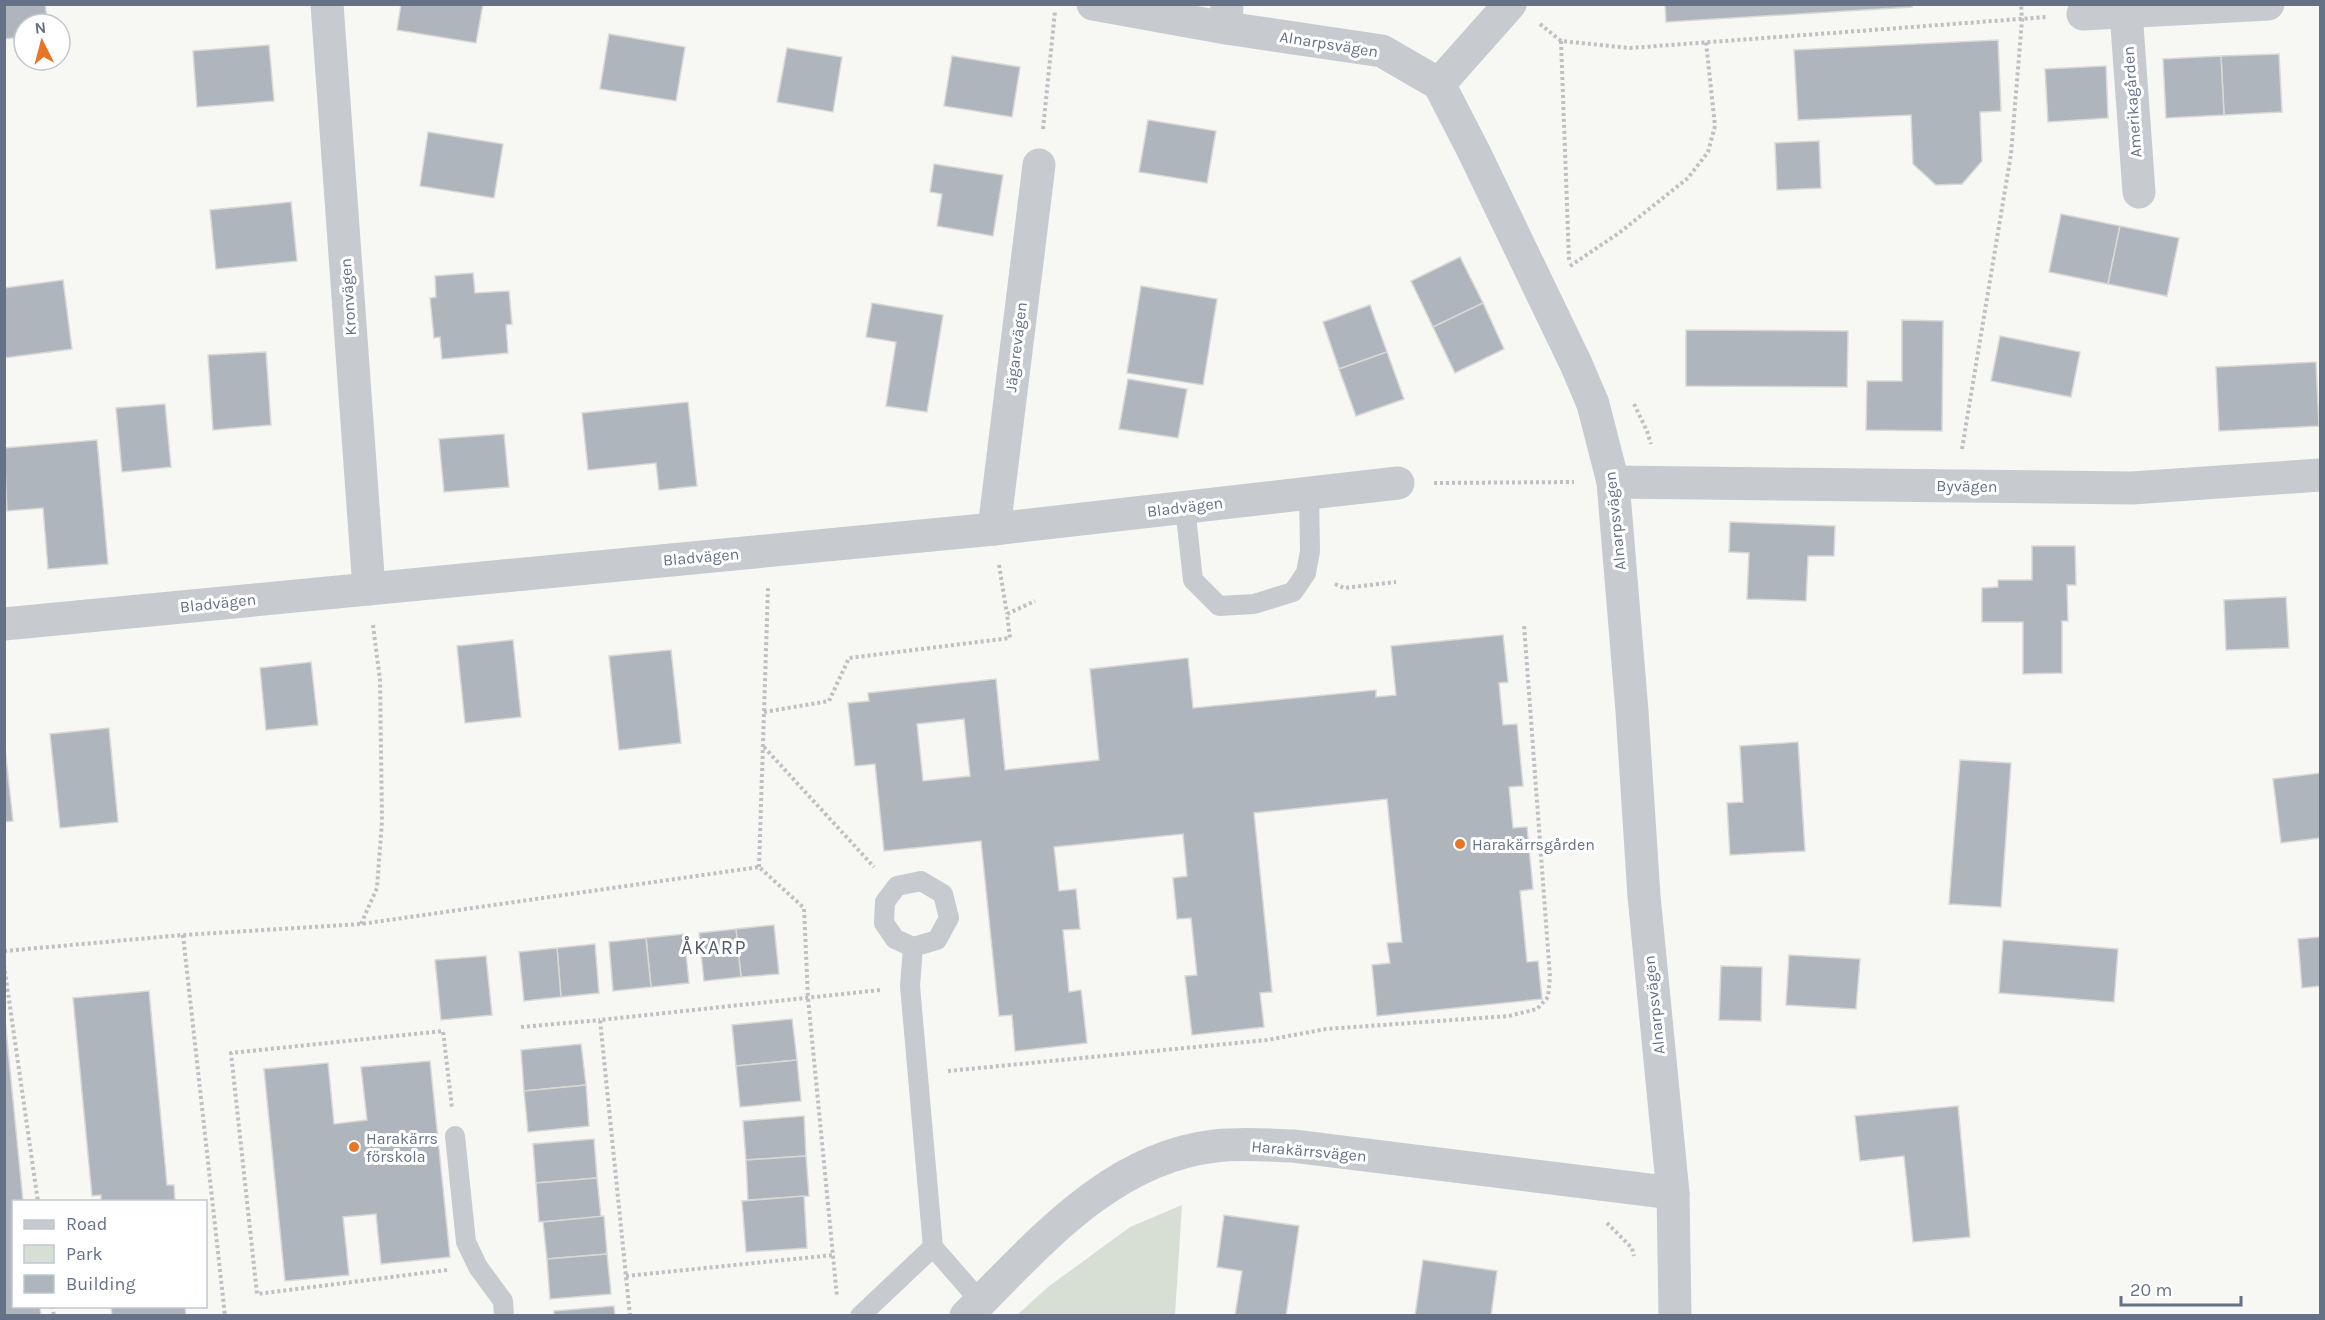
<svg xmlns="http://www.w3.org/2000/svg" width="2325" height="1320" font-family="Karla,sans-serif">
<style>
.green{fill:#d7dfd5}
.building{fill:#afb5bc;stroke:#d8d9d6;stroke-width:1.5;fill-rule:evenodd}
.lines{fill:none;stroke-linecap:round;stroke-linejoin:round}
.path{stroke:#bec0c3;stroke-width:4;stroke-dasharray:3 3;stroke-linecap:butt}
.service{stroke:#c7cace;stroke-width:20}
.minor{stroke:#c7cace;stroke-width:33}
.tertiary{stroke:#c7cace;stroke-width:33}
.poi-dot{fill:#e77524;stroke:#fff;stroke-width:2}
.labels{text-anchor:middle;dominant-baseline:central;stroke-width:6;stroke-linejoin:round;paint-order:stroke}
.street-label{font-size:16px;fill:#657186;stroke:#fff}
.poi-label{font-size:16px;fill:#657186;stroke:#fff;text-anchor:start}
.quarter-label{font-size:20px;letter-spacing:1.5px;fill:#545c6b;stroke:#fff}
</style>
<rect width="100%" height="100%" fill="#f7f7f4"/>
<path class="green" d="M1182,1205L1175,1315H1017L1048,1287L1130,1227Z"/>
<g class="building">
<path d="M4,4H45L48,24H24V37L4,39Z"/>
<path d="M401,4H483L476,43L397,30Z"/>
<path d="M1665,4H1911L1912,7L1666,22Z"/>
<path d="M609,34L685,47L676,101L600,89Z"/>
<path d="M1998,40L2001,111L1980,112L1982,161L1962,184L1936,185L1913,164L1911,115L1798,120L1794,50Z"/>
<path d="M269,45L274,101L197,107L193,51Z"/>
<path d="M787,48L842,57L833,112L777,102Z"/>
<path d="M2279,54L2282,112L2224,115L2221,56Z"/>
<path d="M952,56L1020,67L1012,117L944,106Z"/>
<path d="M2221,56L2224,115L2166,118L2163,59Z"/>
<path d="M2106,66L2108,118L2048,122L2045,69Z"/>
<path d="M1148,120L1216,131L1207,183L1139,172Z"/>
<path d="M428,132L503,144L494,198L420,186Z"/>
<path d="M1819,141L1821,188L1777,190L1775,143Z"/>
<path d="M934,164L1003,175L993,236L937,226L942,194L930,192Z"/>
<path d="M291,202L297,261L216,269L210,210Z"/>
<path d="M2061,214L2120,226L2108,284L2049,272Z"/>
<path d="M2120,226L2179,238L2167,296L2108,284Z"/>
<path d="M1460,257L1483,303L1433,327L1411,281Z"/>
<path d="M473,273L475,293L509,291L512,324L506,325L508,353L442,359L440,337L434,338L430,298L436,297L435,276Z"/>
<path d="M63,280L72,349L4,358V288Z"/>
<path d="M1141,286L1217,299L1203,385L1127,373Z"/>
<path d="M872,303L943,315L927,412L886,406L896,342L866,337Z"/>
<path d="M1483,303L1504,349L1455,373L1433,327Z"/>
<path d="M1370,305L1387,352L1339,369L1323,322Z"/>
<path d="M1902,320L1943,321L1942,431L1866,430L1867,381H1902Z"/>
<path d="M1686,330L1848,331L1847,387L1686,386Z"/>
<path d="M2000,336L2080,352L2071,397L1991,381Z"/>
<path d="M266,352L271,425L213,430L208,355Z"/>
<path d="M1387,352L1404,399L1356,416L1339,369Z"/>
<path d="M2316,362L2319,426L2219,431L2216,367Z"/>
<path d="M1128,379L1187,389L1178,438L1119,429Z"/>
<path d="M688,402L697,486L659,490L656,463L588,470L582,413Z"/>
<path d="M165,404L171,467L122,472L116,408Z"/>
<path d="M504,434L509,487L444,492L439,439Z"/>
<path d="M97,440L108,564L48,569L43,508L7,511L4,448Z"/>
<path d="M1730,522L1835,526L1834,556H1808L1806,601L1747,599L1749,553L1729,552Z"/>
<path d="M2032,546H2075L2076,585H2067L2068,621H2062V673L2023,674V622H1982V588L1998,587V580H2032Z"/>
<path d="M2286,597L2289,648L2226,650L2224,600Z"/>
<path d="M1503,635L1508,682L1499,683L1503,725L1517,724L1523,786L1509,787L1513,828L1527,827L1533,889L1520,891L1527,962L1538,961L1542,999L1377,1016L1372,965L1390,963L1387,943L1402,942L1387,799L1254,813L1272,992L1260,993L1264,1027L1192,1035L1185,976L1197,975L1191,918L1177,919L1173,878L1187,876L1183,834L1054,847L1059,891L1076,889L1080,929L1063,930L1069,992L1081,990L1087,1043L1015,1051L1012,1015L999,1016L981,841L884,851L875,764L855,766L848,703L869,701L868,693L996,679L1005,770L1099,760L1090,669L1188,658L1193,708L1376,690V697L1396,695L1391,646ZM964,719L970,776L923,781L917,724Z"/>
<path d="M513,640L521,717L465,723L457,646Z"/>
<path d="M671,650L681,743L619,750L609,656Z"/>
<path d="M311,662L318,725L266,730L260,668Z"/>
<path d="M109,728L118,822L60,828L50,734Z"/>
<path d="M4,739L13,821L4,822Z"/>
<path d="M1798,742L1805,851L1730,855L1727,803L1743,802L1740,746Z"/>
<path d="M1960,760L2011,763L2001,907L1949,904Z"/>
<path d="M2320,773V838L2281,843L2273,779Z"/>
<path d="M774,925L779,974L741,977L736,929Z"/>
<path d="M736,929L741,977L704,981L699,933Z"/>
<path d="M684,934L689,983L651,987L646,938Z"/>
<path d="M2320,937V986L2302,988L2298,939Z"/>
<path d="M646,938L651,987L613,991L609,942Z"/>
<path d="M2003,940L2118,949L2114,1002L1999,993Z"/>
<path d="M595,944L599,993L561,997L557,948Z"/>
<path d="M557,948L561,997L524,1001L519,952Z"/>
<path d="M1789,955L1860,959L1856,1009L1786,1005Z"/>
<path d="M486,956L492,1015L441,1020L435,960Z"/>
<path d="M1721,966L1762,967L1761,1021L1719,1020Z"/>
<path d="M149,991L167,1185H174L175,1202H101V1195L92,1196L73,998Z"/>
<path d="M4,1009L23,1201L30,1200V1202H14V1306H40L41,1316H4Z"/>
<path d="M792,1019L797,1060L736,1066L732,1025Z"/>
<path d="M581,1044L586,1085L524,1091L521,1050Z"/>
<path d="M797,1060L801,1101L740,1107L736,1066Z"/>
<path d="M430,1061L450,1257L381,1264L376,1214L343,1217L349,1275L285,1281L264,1069L328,1063L334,1124L367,1120L361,1067Z"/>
<path d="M586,1085L589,1126L528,1132L524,1091Z"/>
<path d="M1958,1106L1970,1237L1913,1242L1904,1156L1860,1161L1855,1116Z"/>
<path d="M804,1116L806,1156L746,1160L743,1121Z"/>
<path d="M594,1139L597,1178L536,1183L533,1144Z"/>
<path d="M806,1156L809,1196L748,1200L746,1160Z"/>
<path d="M597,1178L601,1217L539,1222L536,1183Z"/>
<path d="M804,1196L807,1248L746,1252L742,1201Z"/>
<path d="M1224,1215L1299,1226L1286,1316H1235L1242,1271L1217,1267Z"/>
<path d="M604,1216L607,1254L547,1259L543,1222Z"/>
<path d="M607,1254L611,1294L550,1299L547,1259Z"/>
<path d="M1423,1260L1497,1271L1491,1316H1415Z"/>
<path d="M111,1306H185L186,1316H112Z"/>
<path d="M614,1306L615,1316H554V1311Z"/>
</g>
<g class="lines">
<g class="path">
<path d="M1540,24L1561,41L1630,48L2047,17"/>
<path d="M1561,41L1569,260"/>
<path d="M1043,129L1055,11"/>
<path d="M1570,266L1619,233L1688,178L1708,152L1715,126L1706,42"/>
<path d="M1634,404L1647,431L1651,444"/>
<path d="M1962,449L2011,154L2022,20L2021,4"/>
<path d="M1434,483L1574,482"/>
<path d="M999,565L1007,614"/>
<path d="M1335,584L1344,588L1396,582"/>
<path d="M764,712L829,701L849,658L1010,638L1007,614L1035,601"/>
<path d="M764,747L874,867"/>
<path d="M759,867L768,588"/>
<path d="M361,924L377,888L382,821L380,680L373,625"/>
<path d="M183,935L225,1316"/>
<path d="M4,951L183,935L361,924L759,867L804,908L808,998L837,1297"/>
<path d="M4,965L38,1202"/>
<path d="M521,1027L600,1020"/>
<path d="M948,1071L1267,1040L1326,1029L1509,1016L1537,1009L1548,997L1550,977L1524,625"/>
<path d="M1607,1223L1632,1248L1634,1256"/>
<path d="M447,1270L257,1294L231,1053L443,1031L452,1108"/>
<path d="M626,1276L834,1255"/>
<path d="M52,1306L54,1316"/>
<path d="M630,1316L600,1020L880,990"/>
</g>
<g class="service">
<path d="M1185,507L1193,580L1219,606L1254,604L1293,592L1306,573L1310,551L1309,493"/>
<path d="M913,947L937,940L949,918L943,894L921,881L897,886L885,902L884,923L895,939L913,947L910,986L933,1247L980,1301"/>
<path d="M455,1136L466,1242L478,1267L503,1301L504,1316"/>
<path d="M860,1316L933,1247"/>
</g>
<g class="minor">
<path d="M327,4L369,589"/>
<path d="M2126,12L2139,192"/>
<path d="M2083,14L2268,4"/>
<path d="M1226,28L1227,4"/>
<path d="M1439,84L1510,4"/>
<path d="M1613,482L2132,488L2320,475"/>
<path d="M994,529L1039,165"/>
<path d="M4,624L994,529L1398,483"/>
<path d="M966,1316C1037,1246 1109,1158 1215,1146C1241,1143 1266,1145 1293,1146L1673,1193"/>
</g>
<path class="tertiary" d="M1093,4L1226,28L1382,51L1439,84L1474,152L1576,364L1593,404L1613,482L1632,711L1644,896L1673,1193L1675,1316"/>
</g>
<g class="poi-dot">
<circle cx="1460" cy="844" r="6"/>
<circle cx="354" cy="1147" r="6"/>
</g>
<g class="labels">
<g class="street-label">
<text transform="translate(1329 44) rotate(9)">Alnarpsvägen</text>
<text transform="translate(2132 102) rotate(-94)">Amerikagården</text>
<text transform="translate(348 297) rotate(-94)">Kronvägen</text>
<text transform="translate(1016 347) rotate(-83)">Jägarevägen</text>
<text transform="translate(1967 486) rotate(1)">Byvägen</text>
<text transform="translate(1185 507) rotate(-7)">Bladvägen</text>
<text transform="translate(1615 521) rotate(-96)">Alnarpsvägen</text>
<text transform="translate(701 557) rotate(-5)">Bladvägen</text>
<text transform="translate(218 603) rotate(-6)">Bladvägen</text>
<text transform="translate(1654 1005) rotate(-96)">Alnarpsvägen</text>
<text transform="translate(1309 1151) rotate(5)">Harakärrsvägen</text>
</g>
<g class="poi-label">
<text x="1472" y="844">Harakärrsgården</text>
<text x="366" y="1138">Harakärrs<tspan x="366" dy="18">förskola</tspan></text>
</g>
<g class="quarter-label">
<text x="714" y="947">ÅKARP</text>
</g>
</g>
<rect width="2325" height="1320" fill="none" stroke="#657186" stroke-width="12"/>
<rect x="12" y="1200" width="195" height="108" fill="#ffffff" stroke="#c1c6cf" stroke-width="1.5"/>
<rect x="24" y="1220" width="30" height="9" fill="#c7cace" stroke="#c1c6cf" stroke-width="1.5"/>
<text x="66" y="1230" font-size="18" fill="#657186">Road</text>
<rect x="24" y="1245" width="30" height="18" fill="#d7dfd5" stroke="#c1c6cf" stroke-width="1.5"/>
<text x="66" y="1260" font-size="18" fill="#657186">Park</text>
<rect x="24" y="1275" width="30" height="18" fill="#afb5bc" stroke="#c1c6cf" stroke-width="1.5"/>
<text x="66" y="1290" font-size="18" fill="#657186">Building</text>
<g transform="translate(42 42) rotate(354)"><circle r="28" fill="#ffffff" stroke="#c1c6cf" stroke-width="1.5"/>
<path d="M0-4.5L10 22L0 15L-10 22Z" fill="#e77524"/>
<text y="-9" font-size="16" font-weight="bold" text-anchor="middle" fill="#657186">N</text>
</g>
<path d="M2121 1296v9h120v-9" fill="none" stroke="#657186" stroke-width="3"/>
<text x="2130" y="1296" font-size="18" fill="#657186" stroke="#ffffff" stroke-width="4.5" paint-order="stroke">20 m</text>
</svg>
